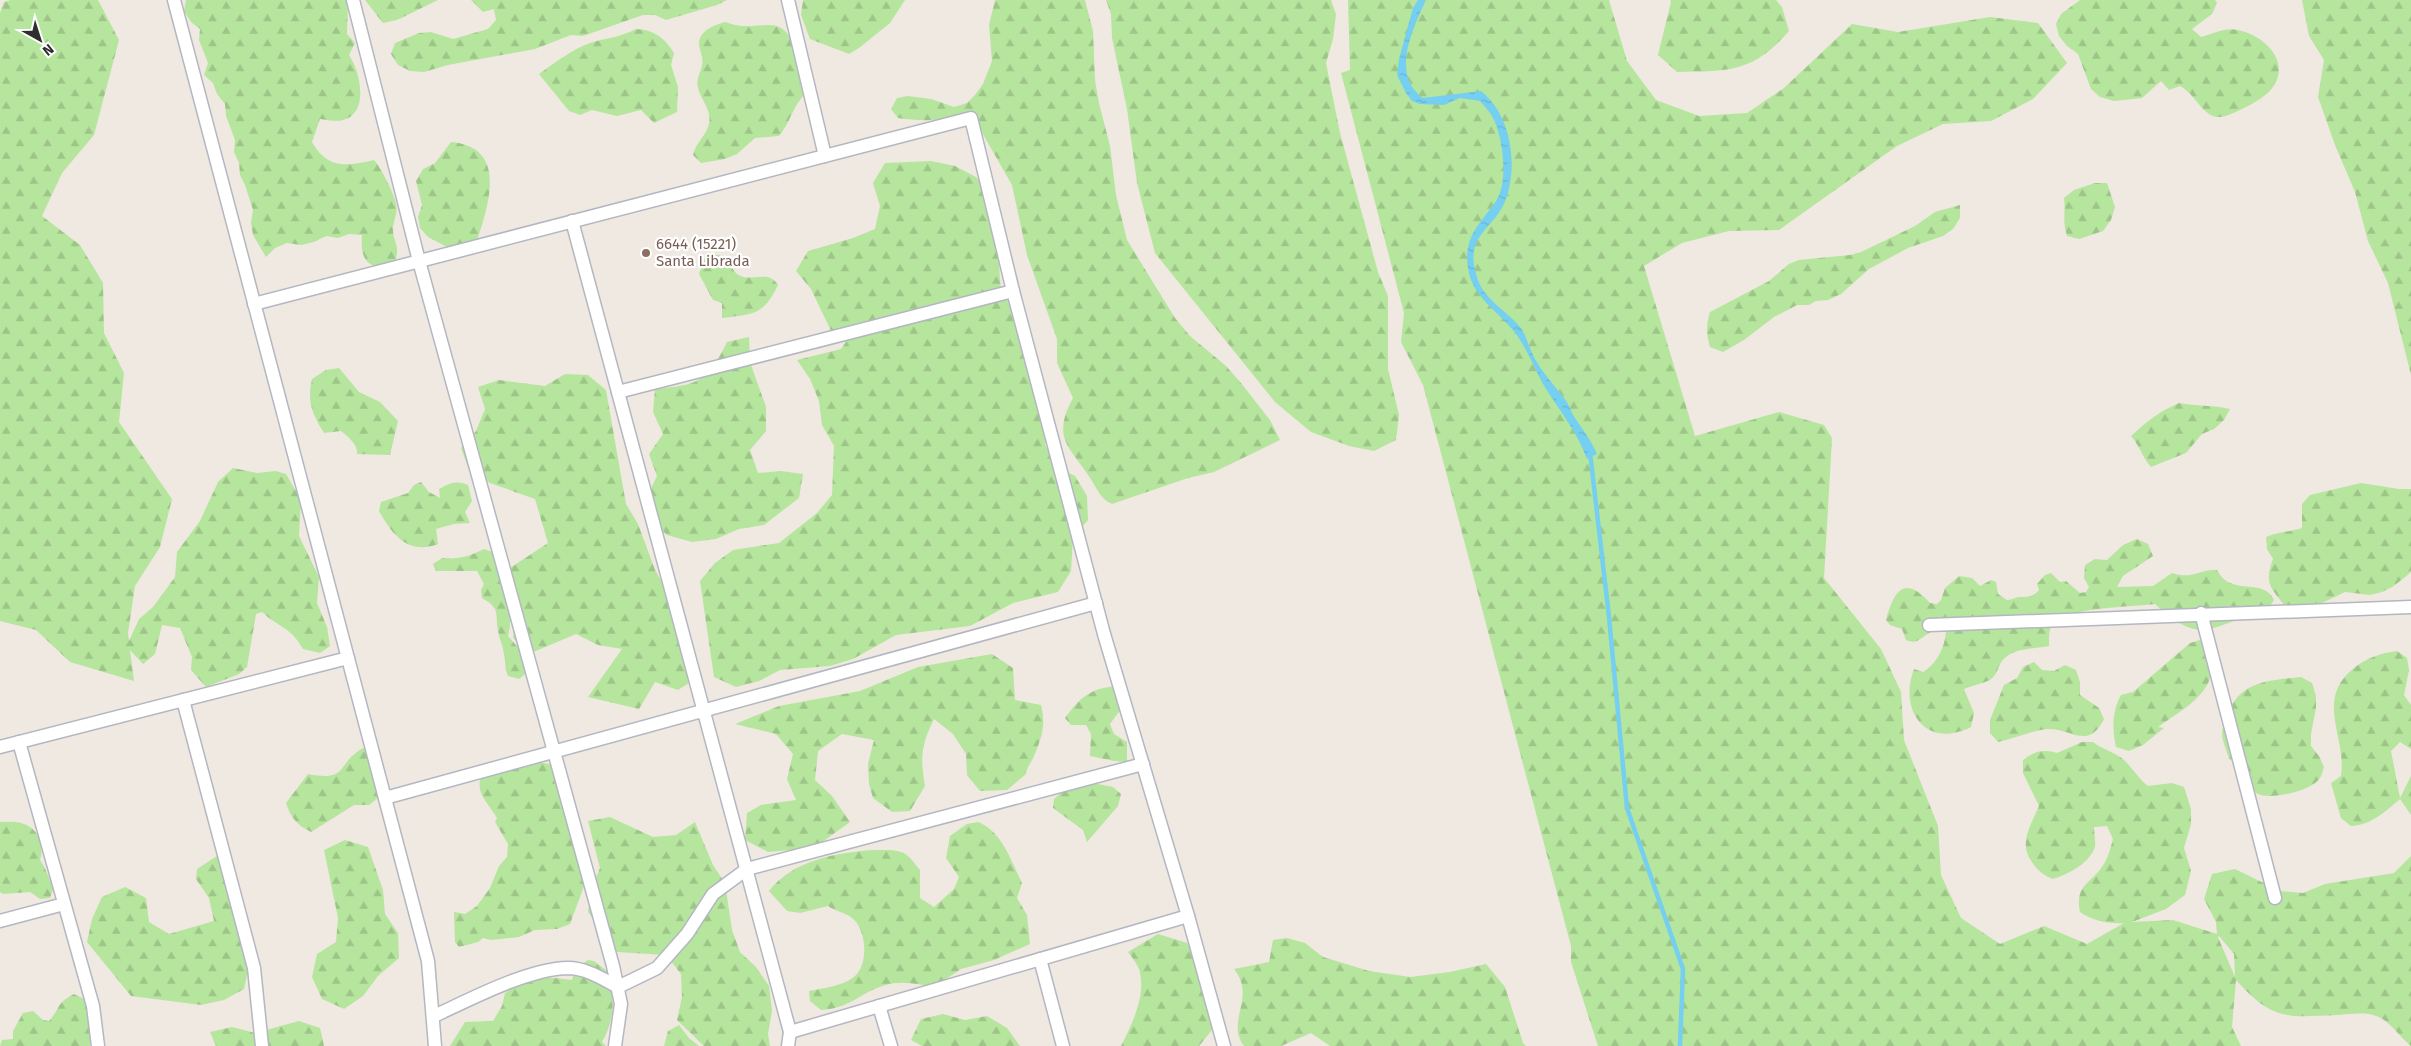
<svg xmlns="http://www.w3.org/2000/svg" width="2411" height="1046" font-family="'Fira Sans',sans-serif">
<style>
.forest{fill:url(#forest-firs);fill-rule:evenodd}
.water{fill:url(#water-ripples)}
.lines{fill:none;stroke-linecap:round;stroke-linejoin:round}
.stream{stroke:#75cff0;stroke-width:4.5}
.street-casing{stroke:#b4b7c1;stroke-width:15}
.street{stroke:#fff;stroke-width:12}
.education-dot{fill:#8d6e63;stroke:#fff;stroke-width:2}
.labels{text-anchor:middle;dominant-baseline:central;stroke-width:4.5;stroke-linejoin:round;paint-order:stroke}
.education-label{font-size:15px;fill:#785e54;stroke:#fff;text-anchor:start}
</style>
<defs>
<pattern id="forest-firs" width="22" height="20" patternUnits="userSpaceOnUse" patternTransform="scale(1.25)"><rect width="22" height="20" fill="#b6e59e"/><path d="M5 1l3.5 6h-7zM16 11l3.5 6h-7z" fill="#9dc588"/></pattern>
<pattern id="water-ripples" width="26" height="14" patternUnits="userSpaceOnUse" patternTransform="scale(1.25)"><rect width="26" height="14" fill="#75cff0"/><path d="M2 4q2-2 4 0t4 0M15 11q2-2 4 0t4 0" fill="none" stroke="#66b2ce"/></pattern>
</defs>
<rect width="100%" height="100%" fill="#efe9e1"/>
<g class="forest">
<path d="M11,0H98L119,40L94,135L62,173L42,216L80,245L103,283L104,333L124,373L119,422L172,499L160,547L135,586L128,633L129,641L139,619L153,607L175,577L177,552L200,521L218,482L233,468L257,473L276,471L286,474L301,500L299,536L319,577L317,603L327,627L330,646L320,653L303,649C290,626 279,628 262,612L256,614L247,667L239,674L206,687L191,670L192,657L180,628L162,625L155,654L143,664L130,650L134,681L70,662L36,630L0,621V13L4,2Z"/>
<path d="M186,0H348L347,34L355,43L349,55C360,71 370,113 343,120C336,122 327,120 320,119L312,142C328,170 347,166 374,160C380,166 395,195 396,204C398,213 394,219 393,227C392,243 402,244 394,264C368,271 360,261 362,235L349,234L338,238L326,236L314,242L301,245L287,243L275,248L266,257L253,235L251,223L253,210L245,185L240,175L239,163L234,152L235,140L226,116L225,104L217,94L213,83L204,75L208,63L199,40L200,29L191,22L184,11Z"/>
<path d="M365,0H438L397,20L383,23Z"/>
<path d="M471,0H727L717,5L666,20L655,15H643L583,36L571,35L535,49L448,65L424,72L410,71L398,65L391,54L395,43L419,33L431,32L453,39L488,29L496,20L494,9L483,12Z"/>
<path d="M803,0H905L890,23L859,48L849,54L810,39L801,15Z"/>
<path d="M995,0H1085L1093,31L1095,80L1099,103L1110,146L1116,195L1127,240L1175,318L1190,336L1226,366L1241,383L1270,420L1280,440L1214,472L1188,478L1112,504C1101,499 1098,491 1092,481C1072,448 1050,440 1073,398L1057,363V339L1027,255L1012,185L972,115C947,120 923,122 898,118L891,109L897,98L908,96L931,99L954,107L967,103L975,95L983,84L992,61L989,25Z"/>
<path d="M1106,0H1331L1336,14L1333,39L1326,63L1340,133L1378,272L1388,296V369L1399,415L1396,440L1374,451L1349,446L1311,432L1275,402L1155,253L1137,183L1127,109L1112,38L1111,14Z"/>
<path d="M1348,0H1609L1627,61L1656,100L1699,116L1747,113L1784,88L1852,24L1898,32L1990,17L2038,23L2067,63L2033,99L1991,121L1943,124L1897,146L1779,230L1729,231L1682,243L1644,266L1695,436L1779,412L1824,425L1832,438L1824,578L1881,649L1901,692L1904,740L1938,826L1941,875L1961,918L2000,944L2044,926L2087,944L2124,923C2108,924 2093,921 2080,912C2074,883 2094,883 2105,862C2109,855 2111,846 2113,839L2107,826L2094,827C2094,833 2096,842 2095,847C2089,864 2068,874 2053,879C2043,875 2038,871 2032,862C2018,844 2031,825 2039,806L2023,773V760C2035,751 2042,749 2057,753L2082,742H2093C2103,750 2115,752 2124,760C2133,769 2138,778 2148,786L2172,783L2184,787L2191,809V824L2184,848L2191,871L2185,895L2166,909L2132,922L2173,920L2217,934L2216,922L2204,899L2212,874L2235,869L2280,891L2303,893L2325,884L2394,873L2411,856V1046C2399,1037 2390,1019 2373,1015C2363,1012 2349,1014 2338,1015C2286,1017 2273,1021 2236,980L2232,1027L2241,1046H1598L1571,962V946L1423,385L1401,342L1404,313L1341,73L1350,70ZM2219,936L2234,954L2235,977L2218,937Z"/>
<path d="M1670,0H1776L1782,7L1789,31C1753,73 1729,71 1677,72L1658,55L1671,2Z"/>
<path d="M2080,0H2215L2217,3L2212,14L2192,29L2201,37C2212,34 2226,27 2238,30C2262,35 2289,58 2275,84C2268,96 2254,103 2242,109C2235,112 2225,118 2217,117C2202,115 2196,95 2180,86L2169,90L2161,81L2142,98L2114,101L2100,97L2091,89L2078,54L2067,46L2059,36L2056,24L2061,14Z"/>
<path d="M2302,0H2411V375L2388,283L2368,241L2355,192L2335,145L2318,97L2324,60L2309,36Z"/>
<path d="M725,22C745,29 751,25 770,25C799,25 800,74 804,95C792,108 790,123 779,136L755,138L737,154L725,159L701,163L693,155C696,142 706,136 709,124C712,110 701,100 698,88C696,78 700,74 702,66C704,57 699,50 699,43C700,30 715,25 725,22Z"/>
<path d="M636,29C653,29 665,38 674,53L671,65L678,87L677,112L654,123L641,110L617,116L592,110L580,115L569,111L539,74C556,62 571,50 590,43C606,38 621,37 636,29Z"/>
<path d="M451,142C508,147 489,204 477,241L449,248L428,237L420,228L418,217L422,205L416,181L423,169L435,163Z"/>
<path d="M931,161L955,166L976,177L991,196L1004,242L999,266L1001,290L1025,330L1050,421L1045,444L1054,465L1075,476L1087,496L1088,520L1073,538L1071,571L1058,592L1013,603L970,626L896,635L853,659L830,666L780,670L759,681L736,687L714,677L700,581L715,563L733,550L779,543L817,513L832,495L834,446L822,425L819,401L810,379L797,360L841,349L855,329L832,333L811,289L796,271L808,251L853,238L875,229L880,206L873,183L885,163Z"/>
<path d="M2095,183H2107L2115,207L2111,220L2103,231L2079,239L2067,236C2062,220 2066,213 2064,198L2074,190Z"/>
<path d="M1960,205V218L1953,229L1943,236L1908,248L1869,269L1841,294L1828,300L1816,301L1809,305H1797L1774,317L1744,340L1723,352L1710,347C1706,334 1706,325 1710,312L1769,281L1789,264L1799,260L1850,255L1861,252L1915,226L1935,212Z"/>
<path d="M713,254L725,257C730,262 732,270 737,274C750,284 768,268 778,285C764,315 753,314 722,318V303L713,300L699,274L705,258Z"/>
<path d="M749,337L750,362L766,407V431L750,450L758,473L781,471L803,474L799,498L764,525L739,529L716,539L692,542L667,535L649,519L647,496L657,476L649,454L663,434L653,412L655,389C698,385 708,382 727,342Z"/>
<path d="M339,368L359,392L380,402L398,421L390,455L357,454C358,444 348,437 341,431L324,433C312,413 307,402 312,379L326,370Z"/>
<path d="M565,374L588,375L606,390L626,504L638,524L655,570L679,611L692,681L678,690L655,682L639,709L588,697L622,649L598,645L576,634L531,653L513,638L516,614L510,568L548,543L535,499L490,483L469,470L461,448L476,431L485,409L478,387L499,380L545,386Z"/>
<path d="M2179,403C2196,406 2213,405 2230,409L2224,420L2214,429L2202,434L2186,453L2151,467C2142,457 2140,446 2131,436C2146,422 2160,411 2179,403Z"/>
<path d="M421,482L429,492L440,498L439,489C450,483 456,480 468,485L472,501L465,512L470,523L454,524L436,529L438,544C408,555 393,536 379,511L381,502L408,493L414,485Z"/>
<path d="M2361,483L2399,489H2411V572L2394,586L2382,592L2370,595L2345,592L2322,603L2285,606C2270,587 2264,583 2273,559L2267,549L2266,537C2277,532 2289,532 2302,528V504L2310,495Z"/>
<path d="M2137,539L2148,544L2153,556L2123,576L2117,587L2153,586L2172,573C2193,580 2198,569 2217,570C2219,573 2222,578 2225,580C2241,592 2265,580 2274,600L2270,606C2254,612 2213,632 2199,630C2182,628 2167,615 2155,604C2133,607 2066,607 2053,624C2048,631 2049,638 2049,646C2034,649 2012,648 2002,661C1997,668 1998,674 1990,680C1982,684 1973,685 1964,689L1974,713L1971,727C1926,750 1898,710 1914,669L1923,672C1938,663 1946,645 1946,628C1940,629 1934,630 1929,633C1920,638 1917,645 1906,640L1902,629L1890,625L1886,620C1894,591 1904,574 1930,603L1937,604L1941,600L1945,588L1959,576L1972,578L1980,586L1991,580L1996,582L1998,594L2007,600C2012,600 2016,597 2019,597C2028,597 2033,597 2039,590L2037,584L2045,575L2051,573L2060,582L2066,581L2080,593L2086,592L2089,587L2084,578L2085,565L2095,559L2107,560L2123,545Z"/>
<path d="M484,549L495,553C504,577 515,611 508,636L522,652L525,674L519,679L508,676C504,667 506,662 504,654C503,646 499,638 498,631C495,613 501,609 482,598L481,590L484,584L477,571H436L433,564L442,558C458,560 470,556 484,549Z"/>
<path d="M2200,640C2204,647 2208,654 2210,661C2219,692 2178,712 2158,727L2164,728L2143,745L2129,751L2116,747C2112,729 2112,711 2121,695L2133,692L2190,643Z"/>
<path d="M2397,651L2407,658L2409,670L2404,695L2411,705V749L2400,742L2391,751L2400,798L2411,776V815L2400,799C2385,812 2371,825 2351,826L2341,818L2331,783L2341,776C2347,736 2314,700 2354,668C2366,658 2382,653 2397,651Z"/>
<path d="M992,654L1013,668L1015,700L1041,705C1046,725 1042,737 1034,756C1032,762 1027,766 1026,774L1007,790L980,791L967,775L966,754L953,734L934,719C921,745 920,757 925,786L910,811L892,812L873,798L869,784L868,764L874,740L842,734L818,751L815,780L832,796L850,822L814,848L768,852L745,840L747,813L761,805L796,800L787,779L793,754L776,734L735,724L779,706L860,691L918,667Z"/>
<path d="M2034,662L2042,670L2054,671L2065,665L2076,670L2080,682V695L2099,708L2104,719C2088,751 2071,728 2047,729C2030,731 2014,739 1998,742L1990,733V720L2004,685L2017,678L2023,667Z"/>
<path d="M2301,677L2312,683L2316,696V708L2311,734V746L2319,756L2324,767C2323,770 2322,775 2320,778C2312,791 2272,800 2258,794C2246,788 2247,774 2239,765C2237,763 2232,761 2229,759C2227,751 2222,741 2222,733C2222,728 2226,720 2228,715C2238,681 2271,680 2301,677Z"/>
<path d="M1117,686L1121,709L1110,724L1114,734L1127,742V762L1114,761L1090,756L1091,734L1086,725H1071L1065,718C1080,698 1090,688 1117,686Z"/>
<path d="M363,748L369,749C380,763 386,773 386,791L369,805H354L311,832C297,825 291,818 286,803L308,774C350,782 335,764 363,748Z"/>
<path d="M529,761L557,765L587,878L570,924L557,929L535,930L519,937L491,940L483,938L478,942L459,947L455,942L454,912L465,914L477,906L490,888L499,866L507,857L508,844L495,822L497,818C489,804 475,793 481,777Z"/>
<path d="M1083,781L1113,787L1121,794L1118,806L1087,842L1083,830L1053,808L1054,799L1069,786Z"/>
<path d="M610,817L653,837L676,835L695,822L713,865L725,883L732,930L740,952L756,967L769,986L772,1011L768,1034L770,1046H704L677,1020L682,997L681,974L666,955L617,952L588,912L591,889L600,868L588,821Z"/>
<path d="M0,822C7,822 17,821 24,824C39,829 45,847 40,860C47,870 48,878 54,887L50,898L40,899L30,892L3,894L0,892Z"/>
<path d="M978,822C1002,831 1011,861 1022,883L1017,898L1027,915L1030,944L994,960L961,969L934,987C919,984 901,980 886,985C860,992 852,1008 821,1010L810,1001L809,991C824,988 845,986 856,975C869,962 866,928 852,918C845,912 836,912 828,906L800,913L787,911L769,891C793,860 836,853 873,850C882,850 896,849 904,853C910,857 915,864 920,870V898L934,907L954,889L959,877L946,858L950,836L967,824Z"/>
<path d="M345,840L368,847L383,890L385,914L398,933L399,958L378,976L363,996L344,1009L322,999L312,977L317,954L336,942L338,918L324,850Z"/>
<path d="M217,856L232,874L249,966L244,989L224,1000L201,1005L131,996L87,942L92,919L102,897L125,887L146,898L149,922L169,934L214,921L209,898L196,879L197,869Z"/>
<path d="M1158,934L1187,943L1205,971L1212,1030L1199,1046H1121C1132,1024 1147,995 1139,969C1137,964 1132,957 1128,952Z"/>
<path d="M1287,938L1305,943L1323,957L1369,971L1410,977L1450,972L1486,964L1505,987L1523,1043L1526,1046H1330L1311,1033L1281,1046H1244C1225,1020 1257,998 1234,969L1269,962L1273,940Z"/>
<path d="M588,960L594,961L611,974C614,996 615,1021 602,1042L606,1046H450L465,1022L493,1021L502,1006L505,993L528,978H556L572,980L575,969Z"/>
<path d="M74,994L86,1000C90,1015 91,1030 90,1046H0L2,1040L13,1039V1031L23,1013L33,1011L43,1020L49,1021C61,1008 55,1004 74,994Z"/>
<path d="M943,1014L965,1020L987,1016L1007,1028L1020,1046H922L911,1040L921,1019Z"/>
<path d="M299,1021L320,1028L324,1046H216L210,1032L232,1027L255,1033Z"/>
<path d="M679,1025L689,1038L699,1046H664L668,1031Z"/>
</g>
<path class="water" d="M1418,0H1426C1413,28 1390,75 1423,98L1481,91C1510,114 1518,161 1507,196C1496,231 1461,233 1478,280C1485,300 1508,312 1521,328C1527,337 1529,349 1535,359C1543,373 1554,385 1564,398C1569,404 1571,412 1575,418C1583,430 1591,440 1597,454L1587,459C1577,431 1558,409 1543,384C1534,368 1527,349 1516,334C1499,311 1472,298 1468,268C1463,237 1480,224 1496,201C1509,182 1503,135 1492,116C1489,111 1484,106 1480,101L1460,98L1444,105L1420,104L1412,101L1406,93L1397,75L1399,59L1413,8Z"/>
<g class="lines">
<path class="stream" d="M1590,452L1609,617L1627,808L1683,969L1680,1046"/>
<defs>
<g id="street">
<path d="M174,0L428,961L435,1046"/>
<path d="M353,0L419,261L613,966L621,1004L615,1046"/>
<path d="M788,0L825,156"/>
<path d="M572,221L790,1032L788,1046"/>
<path d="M254,304L971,118L1013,291L1104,634L1188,916L1224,1046"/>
<path d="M618,392L1013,291"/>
<path d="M2201,613L2275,898"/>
<path d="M1929,625L2411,607"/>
<path d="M183,700L254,968L262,1046"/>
<path d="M19,742L93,1006L98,1046"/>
<path d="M0,747L348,658"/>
<path d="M385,798L1096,603"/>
<path d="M0,921L64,904"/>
<path d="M1040,959L1063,1046"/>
<path d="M879,1006L891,1046"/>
<path d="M434,1016C471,999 527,969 568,968C586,968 603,979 618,987L657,968L687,934L713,894L747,869L1143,764"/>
<path d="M790,1032L1188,916"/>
</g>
</defs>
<use href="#street" class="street-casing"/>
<use href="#street" class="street"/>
</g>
<circle class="education-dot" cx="646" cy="253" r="5"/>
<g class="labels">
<g class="education-label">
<text x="656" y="244">6644 (15221)<tspan x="656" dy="17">Santa Librada</tspan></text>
</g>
</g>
<g transform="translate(40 40) rotate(141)" stroke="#ffffff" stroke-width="4" paint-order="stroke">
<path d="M0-4L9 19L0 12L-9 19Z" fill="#2e2e2e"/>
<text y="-8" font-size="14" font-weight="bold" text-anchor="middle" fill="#2e2e2e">N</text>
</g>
</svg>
